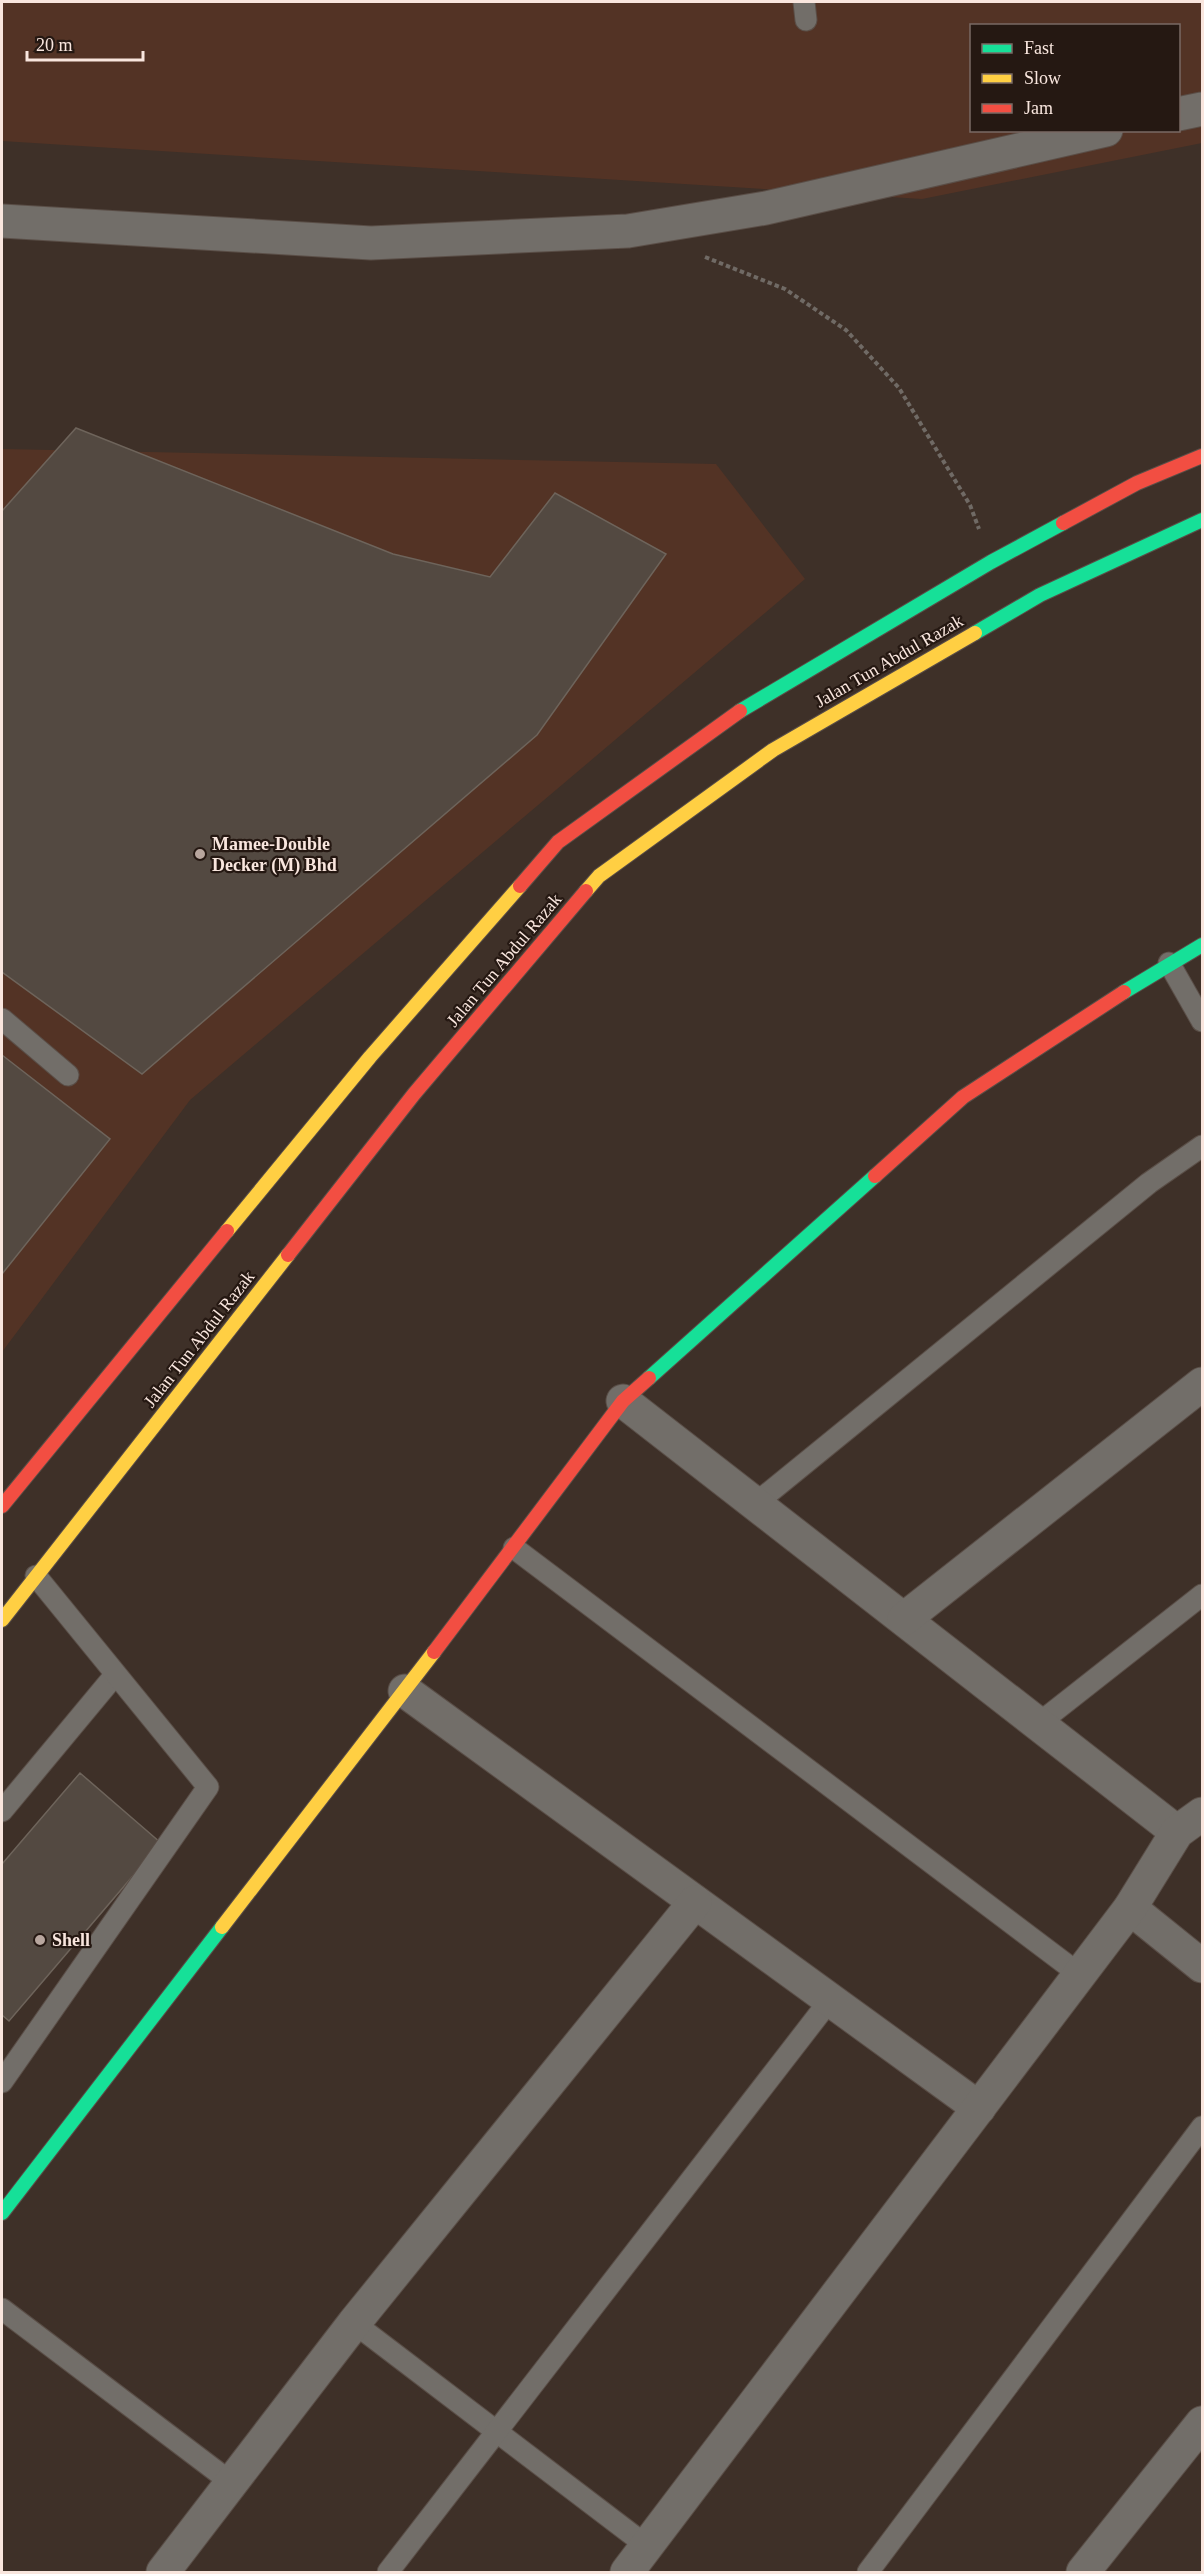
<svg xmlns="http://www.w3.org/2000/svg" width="1204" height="2574" font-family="Georgia,serif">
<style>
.built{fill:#533325;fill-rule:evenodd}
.building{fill:#534941;stroke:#6e645b;stroke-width:1.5}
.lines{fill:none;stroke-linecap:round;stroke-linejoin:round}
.lane-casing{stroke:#5a4e47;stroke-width:23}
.street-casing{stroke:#5a4e47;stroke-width:35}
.fast-casing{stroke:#5a4e47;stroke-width:16}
.slow-casing{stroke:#5a4e47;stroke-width:16}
.jam-casing{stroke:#5a4e47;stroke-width:16}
.path{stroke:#706a65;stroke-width:4;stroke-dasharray:4.5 3;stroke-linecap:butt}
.lane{stroke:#726e69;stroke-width:21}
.street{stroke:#726e69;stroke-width:33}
.fast{stroke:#16e098;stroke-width:14}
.slow{stroke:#ffcf43;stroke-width:14}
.jam{stroke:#f24e42;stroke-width:14}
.poi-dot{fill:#b8a69e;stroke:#251812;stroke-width:2}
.labels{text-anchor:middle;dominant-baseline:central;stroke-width:4.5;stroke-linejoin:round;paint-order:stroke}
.street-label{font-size:18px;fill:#f9e6de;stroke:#251812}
.poi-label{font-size:18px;font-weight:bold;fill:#f9e6de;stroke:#251812;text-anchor:start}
</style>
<rect width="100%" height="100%" fill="#3e3028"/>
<g class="built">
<path d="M2,2H1202V143L922,199L2,141ZM972,26H1178V130H972Z"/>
<path d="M2,449L716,464L805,579L190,1100L2,1352Z"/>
</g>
<g class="building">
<path d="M76,428L393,554L490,577L555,493L666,554L537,735L142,1074L2,972V511Z"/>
<path d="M2,1055L110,1139L2,1274Z"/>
<path d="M80,1773L161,1843L9,2021L2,2015V1864Z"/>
</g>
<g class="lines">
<defs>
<g id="lane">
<path d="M804,2L806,20"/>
<path d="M1169,963L1202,1021"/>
<path d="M2,1019L68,1075"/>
<path d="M755,1504L1149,1183L1202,1146"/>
<path d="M514,1548L1079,1974"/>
<path d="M1038,1724L1202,1595"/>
<path d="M2,1811L115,1675"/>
<path d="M2,2082L208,1787L36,1576"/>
<path d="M2,2309L232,2483"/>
<path d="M354,2323L647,2546"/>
<path d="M388,2572L830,2000"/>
<path d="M868,2572L1202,2127"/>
</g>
<g id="street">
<path d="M1178,114L1202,109"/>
<path d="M2,221L371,243L628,231L766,208L1106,130"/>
<path d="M623,1401L1177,1832"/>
<path d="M904,1619L1202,1384"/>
<path d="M405,1691L979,2108"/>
<path d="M1130,1908L1202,1966"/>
<path d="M163,2572L354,2323L695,1902"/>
<path d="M627,2572L1130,1908L1177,1832L1202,1814"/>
<path d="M1083,2572L1202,2423"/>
</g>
<g id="fast">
<path d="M975,633L1040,595L1202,520"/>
<path d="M740,711L991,562L1063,523"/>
<path d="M1124,992L1202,945"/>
<path d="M649,1378L875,1176"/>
<path d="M2,2213L222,1927"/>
</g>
<g id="slow">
<path d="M586,891L599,876L773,750L975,633"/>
<path d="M227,1231L370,1057L520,886"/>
<path d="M2,1620L288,1255"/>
<path d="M222,1927L434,1652"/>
</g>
<g id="jam">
<path d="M1063,523L1137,483L1202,456"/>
<path d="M520,886L558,842L740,711"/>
<path d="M875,1176L963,1097L1124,992"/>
<path d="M288,1255L414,1094L586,891"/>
<path d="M2,1506L227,1231"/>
<path d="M434,1652L623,1401L649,1378"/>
</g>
</defs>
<use href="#lane" class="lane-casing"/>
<use href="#street" class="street-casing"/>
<use href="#fast" class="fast-casing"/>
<use href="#slow" class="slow-casing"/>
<use href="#jam" class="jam-casing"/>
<path class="path" d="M705,257L785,289L846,330L899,388L970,505L979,529"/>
<use href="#lane" class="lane"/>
<use href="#street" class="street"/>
<use href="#fast" class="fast"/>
<use href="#slow" class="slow"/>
<use href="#jam" class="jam"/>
</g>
<g class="poi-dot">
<circle cx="200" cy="854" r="6"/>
<circle cx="40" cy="1940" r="6"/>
</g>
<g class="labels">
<g class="street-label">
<text transform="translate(889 661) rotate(-30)">Jalan Tun Abdul Razak</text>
<text transform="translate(504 960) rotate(-50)">Jalan Tun Abdul Razak</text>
<text transform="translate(199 1339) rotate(-52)">Jalan Tun Abdul Razak</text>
</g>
<g class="poi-label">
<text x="212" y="844">Mamee-Double<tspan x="212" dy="21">Decker (M) Bhd</tspan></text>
<text x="52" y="1940">Shell</text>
</g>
</g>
<rect width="1204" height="2574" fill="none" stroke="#f9e6de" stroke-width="6"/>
<rect x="970" y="24" width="210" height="108" fill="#251812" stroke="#7a6a64" stroke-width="1.5"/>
<rect x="982" y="44" width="30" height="9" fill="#16e098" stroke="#7a6a64" stroke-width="1.5"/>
<text x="1024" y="54" font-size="18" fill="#f9e6de">Fast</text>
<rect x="982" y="74" width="30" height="9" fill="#ffcf43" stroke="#7a6a64" stroke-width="1.5"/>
<text x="1024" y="84" font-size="18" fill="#f9e6de">Slow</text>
<rect x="982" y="104" width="30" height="9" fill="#f24e42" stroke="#7a6a64" stroke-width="1.5"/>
<text x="1024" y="114" font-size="18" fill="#f9e6de">Jam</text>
<path d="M27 51v9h116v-9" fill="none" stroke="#f9e6de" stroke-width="3"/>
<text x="36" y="51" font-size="18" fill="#f9e6de" stroke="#251812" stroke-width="4.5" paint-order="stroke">20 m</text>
</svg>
